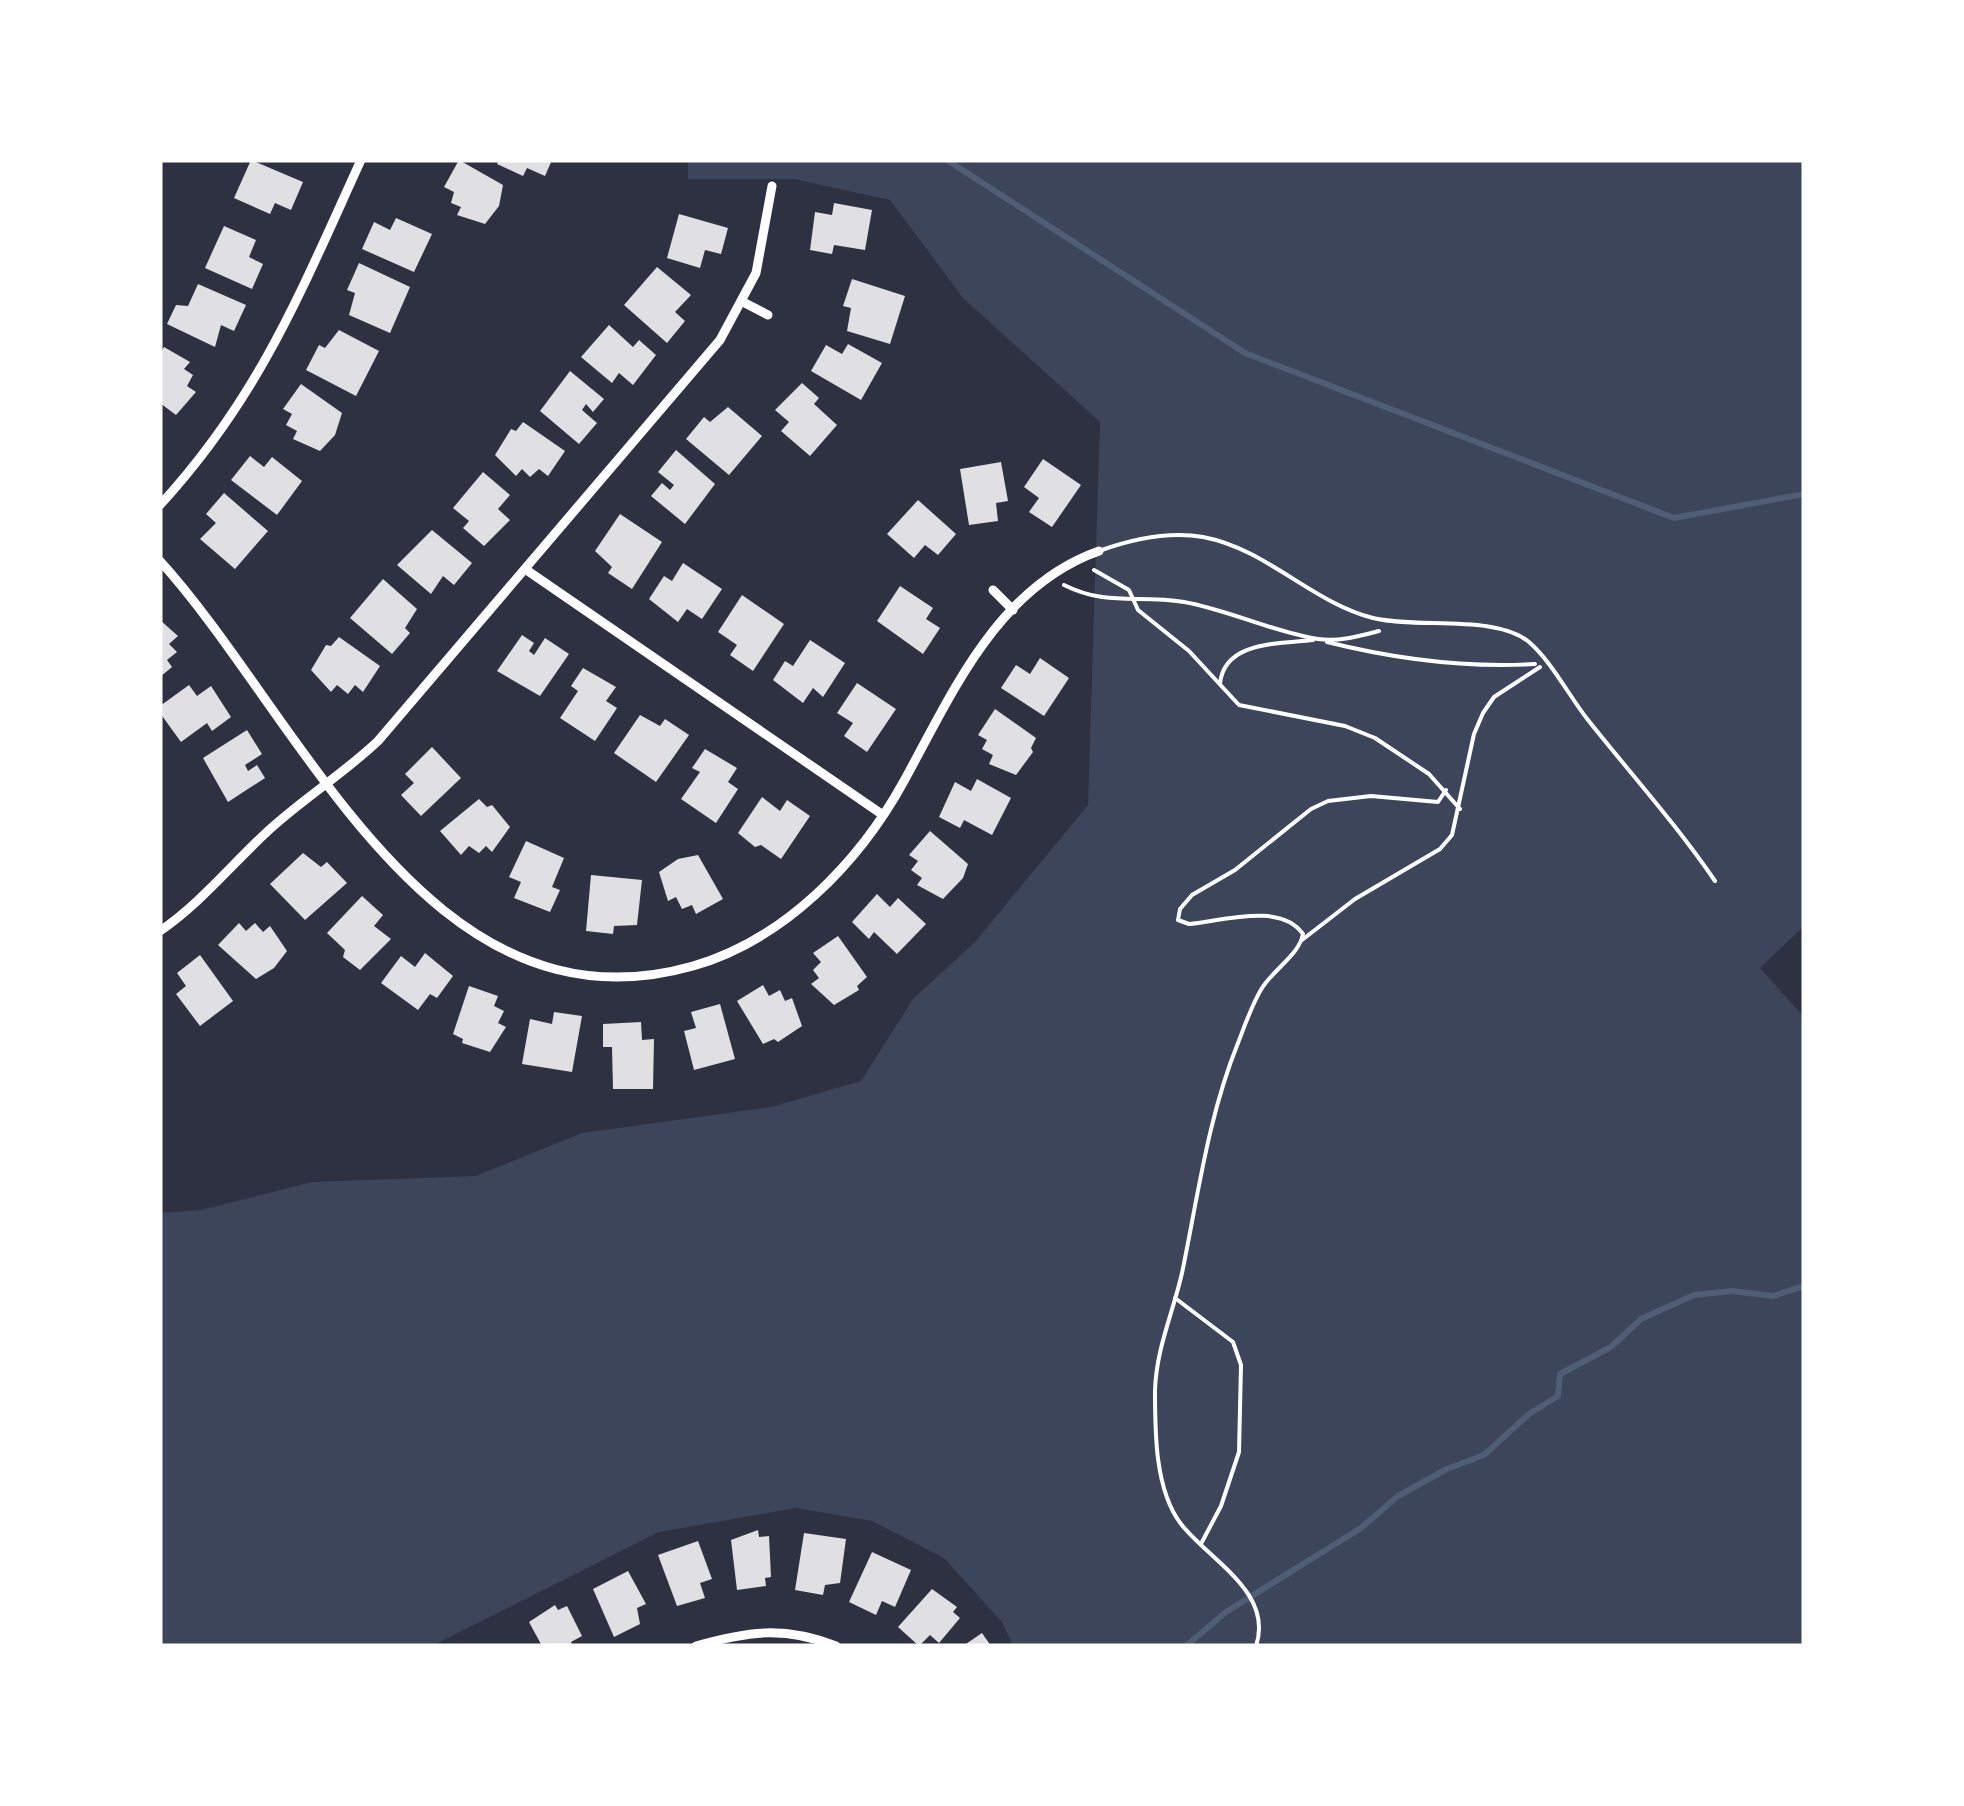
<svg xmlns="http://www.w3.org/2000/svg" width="1964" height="1806" font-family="'PT Serif',serif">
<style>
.green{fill:#3c4559}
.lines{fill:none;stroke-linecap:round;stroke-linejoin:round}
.stream{stroke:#4f5d75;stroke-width:6}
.building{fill:#e0e0e3}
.path{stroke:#fff;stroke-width:4}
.service{stroke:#fff;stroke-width:4}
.minor{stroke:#fff;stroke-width:9}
</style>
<rect width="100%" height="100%" fill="#2d3142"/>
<path class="green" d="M688,160H1804V926L1760,968L1804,1017V1646H1013L1002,1622L944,1558L872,1521L796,1508L659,1532L432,1646H160V1213L201,1210L312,1182L476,1176L582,1133L771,1107L861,1081L913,999L975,942L1088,805L1100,422L963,298L890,200L794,179H688Z"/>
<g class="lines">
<g class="stream">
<path d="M947,160L1245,353L1674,518L1804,494"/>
<path d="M1186,1646L1226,1612L1361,1528L1398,1496L1447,1469L1484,1455L1529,1414L1558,1396L1560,1374L1611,1347L1641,1319L1694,1295L1732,1291L1773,1296L1804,1286"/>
</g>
</g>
<g class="building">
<path d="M251,160L303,182L291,210L275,203L270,214L234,198Z"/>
<path d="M459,160L503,185L499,206L485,224L457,215L461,207L451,203L454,192L444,187Z"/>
<path d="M499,160H552L545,176L527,168L523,176L497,164Z"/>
<path d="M834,203L872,210L865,250L834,245L832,254L810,250L815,212L832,215Z"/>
<path d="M679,214L728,228L721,254L705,250L700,268L667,258Z"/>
<path d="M396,218L432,234L414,272L362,249L374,222L390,230Z"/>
<path d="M224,226L256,240L249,257L263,264L252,289L205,268Z"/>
<path d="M359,263L410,287L390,333L349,315L355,293L347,290Z"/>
<path d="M657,267L691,295L675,312L685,321L667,343L624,305Z"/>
<path d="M852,279L905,296L890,344L847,331L851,308L843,306Z"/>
<path d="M198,284L246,305L234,331L221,325L215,347L167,324L176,305L188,306Z"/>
<path d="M609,325L633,347L639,340L656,355L633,385L619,373L612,383L581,357Z"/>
<path d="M339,330L379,351L356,396L306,370L319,345L325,348Z"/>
<path d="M848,344L882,363L861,400L811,371L826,345L842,354Z"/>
<path d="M164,347L190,362L184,369L193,375L187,386L196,392L176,415L160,403V353Z"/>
<path d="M570,371L604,399L593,412L586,404L582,410L597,423L579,444L540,411Z"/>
<path d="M802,383L819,398L814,404L837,425L810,456L781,431L789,422L775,410Z"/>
<path d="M301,384L342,413L335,435L320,451L293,439L297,431L286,425L292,414L283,409Z"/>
<path d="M728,407L762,436L729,475L686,439L704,417L710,422Z"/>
<path d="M523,422L565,451L548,476L539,469L530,477L522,469L516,476L495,455L511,429L516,431Z"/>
<path d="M676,450L715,484L685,524L651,496L662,483L670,490L674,485L658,472Z"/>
<path d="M250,456L264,467L272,457L302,481L277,515L231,480Z"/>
<path d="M1043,459L1081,485L1052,527L1029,512L1039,498L1024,487Z"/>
<path d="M1001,462L1008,501L996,503L998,521L969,525L960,469Z"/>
<path d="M483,472L510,495L498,509L510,520L484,546L463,528L469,521L453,508Z"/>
<path d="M224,493L268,531L235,569L200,539L216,523L206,514Z"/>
<path d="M918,500L956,534L938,555L925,545L914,558L887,534Z"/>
<path d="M620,514L662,542L632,589L608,573L612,567L595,551Z"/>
<path d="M432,530L472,563L454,585L443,576L431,594L397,565Z"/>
<path d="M683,563L722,589L702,619L687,609L678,622L649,599L664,576L672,581Z"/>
<path d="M383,579L417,609L405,628L410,633L392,654L350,618Z"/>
<path d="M900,586L933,608L926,619L940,628L923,654L877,621Z"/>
<path d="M742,595L784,624L753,671L730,655L737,645L718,632Z"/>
<path d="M160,620L178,636L169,644L177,652L167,660L172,667L160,677Z"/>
<path d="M522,635L534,643L529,651L534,655L545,638L569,654L540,696L497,671Z"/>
<path d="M339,637L380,666L363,692L355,685L348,694L337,685L331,692L311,670L326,645L331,646Z"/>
<path d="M810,640L845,663L823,697L813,688L803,703L773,680L785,661L793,666Z"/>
<path d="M1040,658L1069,678L1044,716L1001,688L1016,665L1030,674Z"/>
<path d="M583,668L616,687L606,701L617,708L595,741L560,718L578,691L571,686Z"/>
<path d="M857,683L896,709L867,752L844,736L853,723L837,713Z"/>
<path d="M189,685L197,696L211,686L231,717L212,731L207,723L181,742L160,713V706Z"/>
<path d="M995,709L1036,738L1031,748L1033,752L1016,775L989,764L993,755L982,749L987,740L978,735Z"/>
<path d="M640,715L660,726L665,719L689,735L656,782L614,753Z"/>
<path d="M247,730L262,754L245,765L248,771L257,765L265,778L228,802L203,758Z"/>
<path d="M432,747L461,778L421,816L401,795L414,783L405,774Z"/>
<path d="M705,749L737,768L728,782L738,789L716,823L681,799L700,772L692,768Z"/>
<path d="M977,779L1011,798L992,835L964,820L960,828L939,817L955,782L971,791Z"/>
<path d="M762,797L780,811L787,800L810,816L781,859L761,845L755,847L738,833Z"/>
<path d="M479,799L487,807L492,805L510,827L492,852L486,846L479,853L469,846L461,855L440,831Z"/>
<path d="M930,831L968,864L963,878L943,899L917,885L922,878L911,870L918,861L909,855Z"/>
<path d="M526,841L564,858L552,887L560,890L550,912L514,898L521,882L509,877Z"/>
<path d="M303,853L321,867L327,862L347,883L305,920L270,884Z"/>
<path d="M698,855L723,899L696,914L692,905L682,909L676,897L668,901L659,872L678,859Z"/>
<path d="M591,875L642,880L637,925L614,926L613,934L586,931Z"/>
<path d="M877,894L890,907L898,898L926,924L897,954L874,932L869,939L852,922Z"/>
<path d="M362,896L383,915L374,926L391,939L360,970L343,957L345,950L327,933Z"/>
<path d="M239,923L246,931L255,923L263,932L270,926L287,951L274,968L256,979L218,945Z"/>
<path d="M838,936L867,977L857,986L859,990L834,1005L811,984L819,978L813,970L821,962L813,953Z"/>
<path d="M425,953L453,976L437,998L430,994L418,1010L381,983L401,956L415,967Z"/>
<path d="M200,955L233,1001L200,1026L176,994L186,986L177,973Z"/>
<path d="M763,985L769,996L780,990L785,1001L792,998L802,1026L778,1042L774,1039L763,1044L737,1001Z"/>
<path d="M469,986L498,996L494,1006L504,1011L498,1023L506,1027L490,1052L462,1043L463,1039L453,1034Z"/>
<path d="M720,1004L735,1059L694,1070L684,1031L696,1028L691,1012Z"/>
<path d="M554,1012L582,1016L572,1072L522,1064L530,1019L552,1024Z"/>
<path d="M641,1022L642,1040L654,1039L653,1089H613L612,1047H603V1024Z"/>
<path d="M758,1530L759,1537L769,1536L771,1577L765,1578L766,1586L737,1590L731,1540Z"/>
<path d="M804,1533L846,1539L840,1583L825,1585L823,1595L795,1590Z"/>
<path d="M698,1541L712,1579L700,1583L705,1598L677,1606L658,1555Z"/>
<path d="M872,1552L911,1570L895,1607L882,1601L876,1615L849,1602Z"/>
<path d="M628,1571L646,1604L637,1608L640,1624L614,1637L593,1589Z"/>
<path d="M932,1589L957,1607L953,1612L960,1618L939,1643L930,1635L919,1646L898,1627Z"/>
<path d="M555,1605L558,1610L567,1606L582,1636L571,1642L573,1646H542L529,1622Z"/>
<path d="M982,1633L991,1646H963Z"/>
</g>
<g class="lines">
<g class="path">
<path d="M1094,570L1129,590L1138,610L1189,651L1239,705L1345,726L1375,738L1429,774L1460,809"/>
<path d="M1064,585C1108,607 1138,594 1184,602C1229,610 1273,632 1318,639C1339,642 1360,636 1379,631"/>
<path d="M1327,642C1395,659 1465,668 1535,664"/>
<path d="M1220,684C1224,641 1279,644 1313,640"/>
<path d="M1302,940L1355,899L1440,849L1452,835L1474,734L1483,713L1494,697L1540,667"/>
<path d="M1175,1298L1233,1342L1241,1365L1239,1452L1221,1506L1202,1542"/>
<path d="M1256,1646C1274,1592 1209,1560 1181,1524C1155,1490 1155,1433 1155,1391C1156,1349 1173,1313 1182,1273C1198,1196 1208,1117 1238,1043C1245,1025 1252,1004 1262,988C1274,969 1299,955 1303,934C1281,902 1222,921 1189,924L1178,920L1180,909L1192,895L1235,870L1311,809L1328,801L1371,796L1438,802L1446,790"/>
</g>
<path class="service" d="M1099,551C1132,539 1168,531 1203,537C1267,549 1311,602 1373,618C1417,629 1495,614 1529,642C1552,662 1569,696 1588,720C1631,774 1676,824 1715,881"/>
<g class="minor">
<path d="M743,302L768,315"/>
<path d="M160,505C260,396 301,291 361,160"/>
<path d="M160,561C302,717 429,1041 693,966C784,940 859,863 904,781C952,694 997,587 1099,551"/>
<path d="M525,569L883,815"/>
<path d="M993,590L1013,610"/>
<path d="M160,931C201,903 232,864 269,830C304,798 343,774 378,741L720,340L756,273L772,186"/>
<path d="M696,1646C749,1631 784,1626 836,1646"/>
</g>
</g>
<rect width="1964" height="1806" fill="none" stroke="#ffffff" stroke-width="325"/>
</svg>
